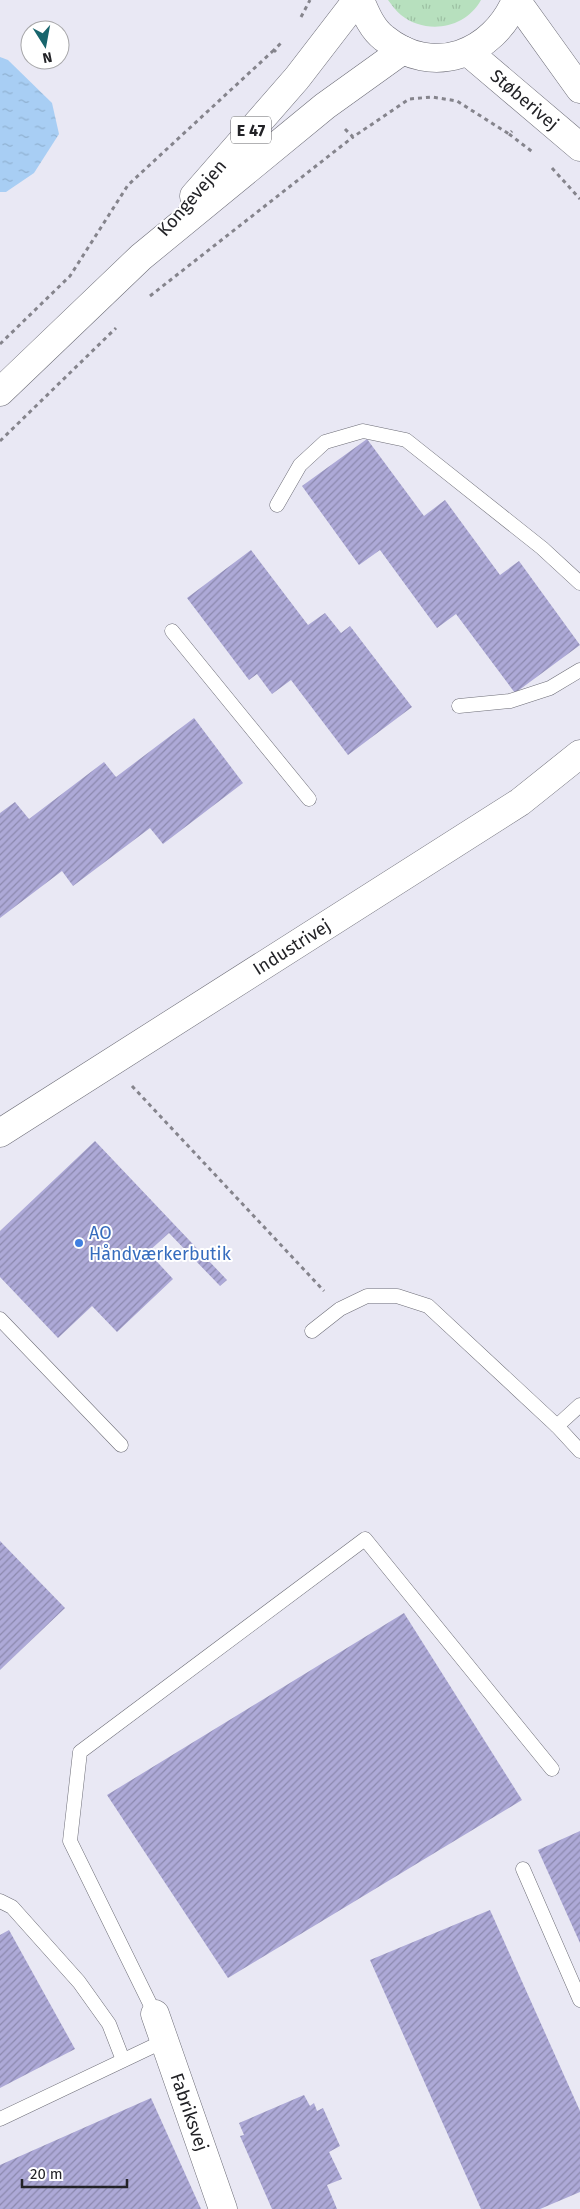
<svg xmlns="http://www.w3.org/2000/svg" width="580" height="2209" font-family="'Fira Sans',sans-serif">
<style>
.grass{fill:url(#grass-tufts)}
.water{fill:url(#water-ripples)}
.building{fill:url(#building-hatch)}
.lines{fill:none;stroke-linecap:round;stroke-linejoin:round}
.lane-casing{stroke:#6d6d77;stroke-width:15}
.street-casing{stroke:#6d6d77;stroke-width:29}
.primary-casing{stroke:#6d6d77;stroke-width:29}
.path{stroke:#85848c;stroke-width:3;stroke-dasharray:4 4;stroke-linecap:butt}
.lane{stroke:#fff;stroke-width:14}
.street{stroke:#fff;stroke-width:28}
.primary{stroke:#fff;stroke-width:28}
.shop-dot{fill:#3f7fe0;stroke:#fff;stroke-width:2}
.labels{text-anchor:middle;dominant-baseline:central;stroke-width:4;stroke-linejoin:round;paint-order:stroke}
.shield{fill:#fff;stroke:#656568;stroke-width:1}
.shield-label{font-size:16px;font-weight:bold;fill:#232327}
.street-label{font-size:18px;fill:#232327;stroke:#fff}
.shop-label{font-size:18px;fill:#366cbe;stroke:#fff;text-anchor:start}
</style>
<defs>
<pattern id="grass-tufts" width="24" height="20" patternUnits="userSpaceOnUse" patternTransform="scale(1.25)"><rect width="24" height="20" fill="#b7e0be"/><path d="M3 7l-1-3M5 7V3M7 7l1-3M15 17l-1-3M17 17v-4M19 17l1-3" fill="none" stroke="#9dc0a3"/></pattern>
<pattern id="water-ripples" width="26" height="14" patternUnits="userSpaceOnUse" patternTransform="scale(1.25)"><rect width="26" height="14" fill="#a8cef4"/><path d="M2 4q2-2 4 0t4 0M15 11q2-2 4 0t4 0" fill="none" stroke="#90b1d1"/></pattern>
<pattern id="building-hatch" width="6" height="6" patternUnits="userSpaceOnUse" patternTransform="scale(1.25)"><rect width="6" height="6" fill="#ada9d7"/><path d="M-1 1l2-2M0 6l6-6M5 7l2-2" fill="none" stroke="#8c89ae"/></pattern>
</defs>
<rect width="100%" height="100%" fill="#e9e8f4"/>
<path class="grass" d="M388,0H481C465,29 426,35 401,15C396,11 392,5 388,0Z"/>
<path class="water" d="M0,57L8,60L52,103L59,134L34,173L6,192H0Z"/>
<g class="building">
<path d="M367,439L424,516L445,500L500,575L519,561L580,645L515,693L456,614L437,628L380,550L359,565L302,486Z"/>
<path d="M251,550L308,625L325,613L341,633L350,626L412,707L348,755L291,680L272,694L257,674L249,680L187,598Z"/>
<path d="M194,718L243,783L163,844L150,828L73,886L62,871L0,918V813L15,802L29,819L104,762L116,777Z"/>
<path d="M95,1141L227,1280L220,1286L169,1233L148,1252L173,1279L117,1332L92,1306L58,1338L0,1277V1231Z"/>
<path d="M0,1541L65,1608L0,1670Z"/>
<path d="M404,1613L522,1800L228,1978L107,1795Z"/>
<path d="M580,1831V1943L538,1850Z"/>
<path d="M490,1910L580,2111V2192L540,2209H481L370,1960Z"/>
<path d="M9,1930L75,2049L0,2088V1935Z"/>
<path d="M304,2095L310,2106L314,2103L317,2111L323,2108L340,2146L329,2152L342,2179L327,2185L337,2209H272L240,2136L244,2135L239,2123Z"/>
<path d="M151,2098L201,2209H0V2165Z"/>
</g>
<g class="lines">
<defs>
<g id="lane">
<path d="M277,505L300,465L325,442L363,431L406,440L542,548L580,583"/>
<path d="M172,631L309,799"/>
<path d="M459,706L510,701L550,688L580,670"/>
<path d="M0,1319L121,1445"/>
<path d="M312,1331L340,1309L367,1296H397L428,1306L557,1426L580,1451"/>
<path d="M557,1426L580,1405"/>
<path d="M523,1869L580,2000"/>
<path d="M0,1901L12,1907L79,1982L109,2024L123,2060"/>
<path d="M155,2014L70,1841L80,1752L365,1539L552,1769"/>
<path d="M0,2119L164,2041"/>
</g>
<g id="street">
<path d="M516,0L580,89"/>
<path id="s1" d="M468,52L580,147"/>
<path id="s2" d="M0,1133L520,802L580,754"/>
<path id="s3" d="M155,2014L223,2209"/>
</g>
<g id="primary">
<path d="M360,0C366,14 372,29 384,38C433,78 493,54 516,0"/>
<path d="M194,196L297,78L357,0"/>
<path d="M0,392L141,257L325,106L403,50"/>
</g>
</defs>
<use href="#lane" class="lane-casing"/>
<use href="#street" class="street-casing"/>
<use href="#primary" class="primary-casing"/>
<g class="path">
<path d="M301,17L310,0"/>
<path d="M276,52L274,50L282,42"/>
<path d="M345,129L353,137L409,99L432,97L457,101L509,134L512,131"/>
<path d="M509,134L534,153"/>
<path d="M552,168L580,199"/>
<path d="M150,296L353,137"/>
<path d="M0,344L70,276L128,185L274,50"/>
<path d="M0,441L116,328"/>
<path d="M132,1086L324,1291"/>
</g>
<use href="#lane" class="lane"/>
<use href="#street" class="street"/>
<use href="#primary" class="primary"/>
</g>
<circle class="shop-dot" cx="79" cy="1243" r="5"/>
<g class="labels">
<rect class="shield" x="231" y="116.5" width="40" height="27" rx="4"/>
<g class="shield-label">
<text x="251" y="130">E 47</text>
</g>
<g class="street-label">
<text stroke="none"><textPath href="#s1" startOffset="74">Støberivej</textPath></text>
<text transform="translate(192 198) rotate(-49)">Kongevejen</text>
<text stroke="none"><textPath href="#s2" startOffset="346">Industrivej</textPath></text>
<text stroke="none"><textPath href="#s3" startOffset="104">Fabriksvej</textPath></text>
</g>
<g class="shop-label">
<text x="89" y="1233">AO<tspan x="89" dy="21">Håndværkerbutik</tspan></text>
</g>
</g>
<g transform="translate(45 45) rotate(169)"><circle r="24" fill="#ffffff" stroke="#a7a7a9"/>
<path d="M0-4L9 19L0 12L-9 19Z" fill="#18656d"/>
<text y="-8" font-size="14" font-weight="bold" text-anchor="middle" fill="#232327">N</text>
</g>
<path d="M22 2179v8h105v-8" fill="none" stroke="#232327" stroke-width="2.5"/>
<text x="30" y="2179" font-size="15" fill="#232327" stroke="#ffffff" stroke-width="4" paint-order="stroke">20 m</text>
</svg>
